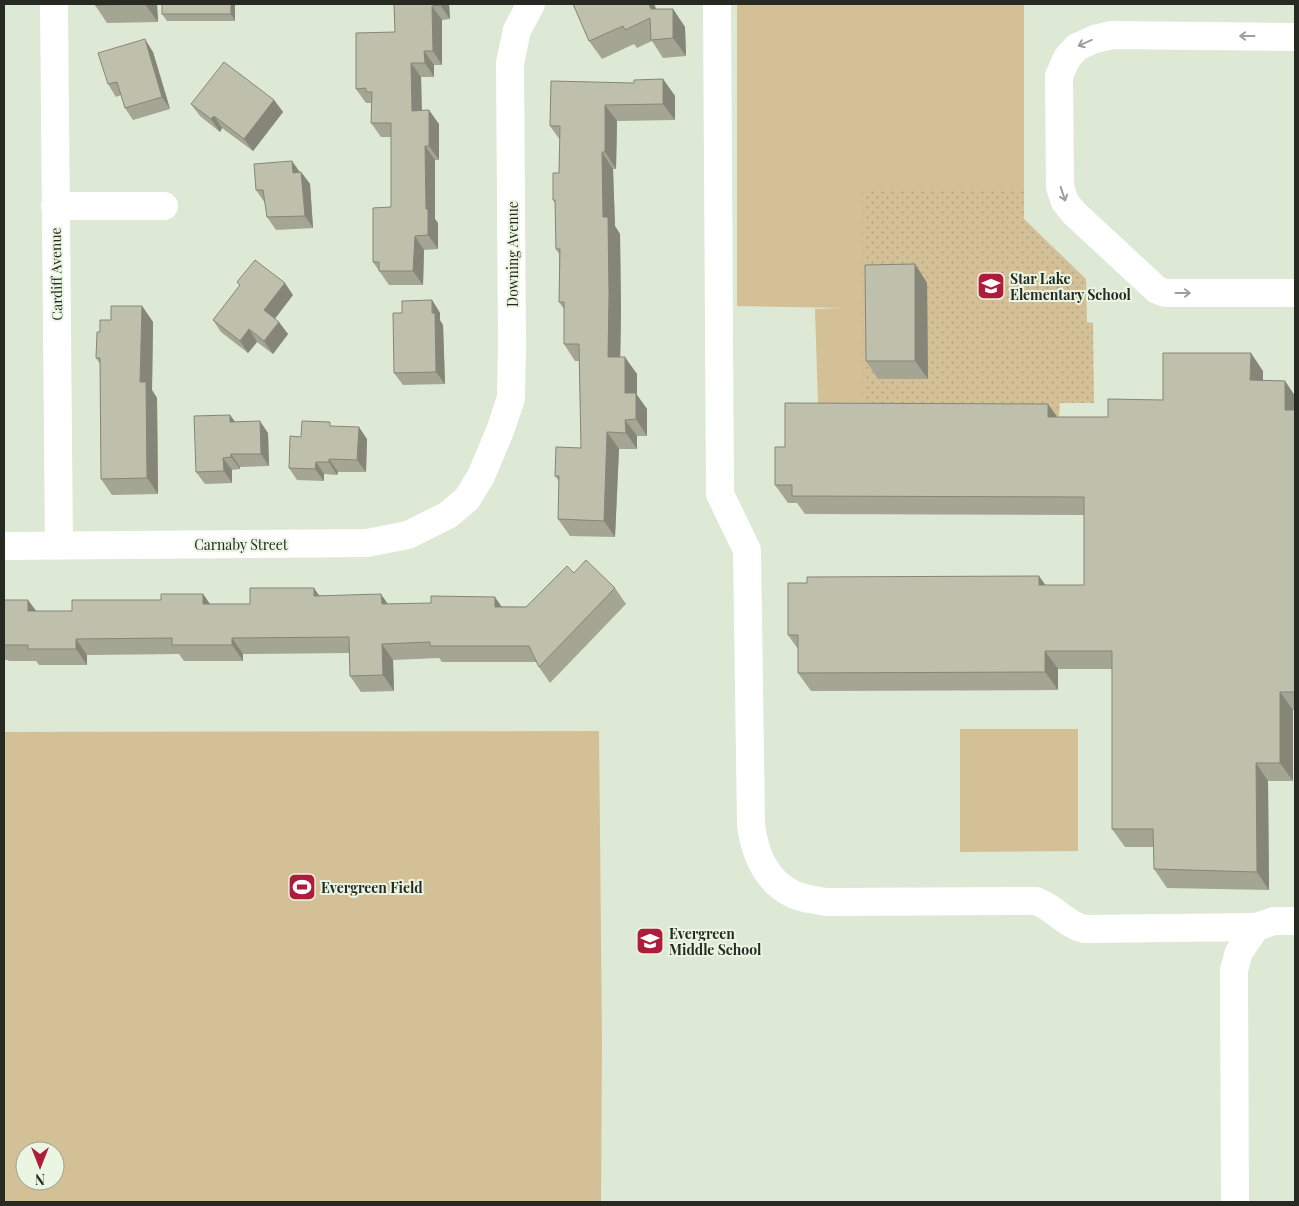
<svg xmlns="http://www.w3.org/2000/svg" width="1299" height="1206" font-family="'Playfair Display',serif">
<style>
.green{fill:#d3c097;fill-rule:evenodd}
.park{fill:url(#park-dots)}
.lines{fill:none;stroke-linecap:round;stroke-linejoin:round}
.minor{stroke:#fff;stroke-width:28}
.wall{fill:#a4a593}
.shaded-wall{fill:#868678}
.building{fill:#bfc0ab;stroke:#868678}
.oneway{stroke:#9d9f9c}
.labels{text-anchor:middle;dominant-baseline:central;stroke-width:4;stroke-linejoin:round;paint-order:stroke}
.street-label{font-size:14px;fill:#262a23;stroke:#eaf5e2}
.poi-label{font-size:14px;font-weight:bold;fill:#262a23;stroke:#eaf5e2;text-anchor:start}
</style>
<defs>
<pattern id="park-dots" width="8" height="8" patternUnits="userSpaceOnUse" patternTransform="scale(1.25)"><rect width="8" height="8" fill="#d3c097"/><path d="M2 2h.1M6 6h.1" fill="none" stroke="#b5a582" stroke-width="1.8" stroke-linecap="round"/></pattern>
</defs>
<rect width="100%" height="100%" fill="#dde8d5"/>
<g class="green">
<path d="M737,4H1024V189L863,190V307L868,398L860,404L818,405L815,309L843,308L737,306Z"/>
<path d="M960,729H1078V851L960,852Z"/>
<path d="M599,731L602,1043L601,1202H4V732ZM25,1151H55V1181H25Z"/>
</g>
<path class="park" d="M863,189H1024V219L1086,279L1087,322L1093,323L1094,403H1060L1059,416H863Z"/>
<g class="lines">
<g class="minor">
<path d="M54,4L59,545"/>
<path d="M717,4L720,494L747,550L751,825C755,855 766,882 795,895C804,899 816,900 826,902L1036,901C1054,907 1065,924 1084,929L1256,927"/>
<path d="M1295,37L1112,35L1095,39L1077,47L1067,58L1059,76L1060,187L1065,202L1074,213L1157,290L1165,293H1295"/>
<path d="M55,206H164"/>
<path d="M4,546L367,543L408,535L448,515L467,499L481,476L500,431L511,398L512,347L510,63L517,30L531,4"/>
<path d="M1235,1202L1234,970L1239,952L1256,927L1274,921H1295"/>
</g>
</g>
<g class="wall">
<path d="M95,4H157L158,22L107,23L95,5Z"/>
<path d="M235,4V21H167L162,14Z"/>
<path d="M394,4H449L450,19L442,20V65H434V77H421L422,111L439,124V160H435V219L438,223V249L424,250L423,285H389L373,262L391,207V137H381L371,123L372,103H366L356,89L395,32Z"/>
<path d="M573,4H654L656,9H673L685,27L686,56L663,58L652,41L637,48L634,44L602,59L589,41Z"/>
<path d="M153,52L170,109L133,120L125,108L121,95L116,97L108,84Z"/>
<path d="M663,79L675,96V120L617,121L616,169H613L615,226L620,234L621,312L620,357L637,374V395L647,409V436H637V449H619L615,537L570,536L558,519L559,481L555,476L581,448L579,361H575L564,344V309L559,302V254L556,249L555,203L553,200L559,173L560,140L550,126L634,83Z"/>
<path d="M274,100L283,112L253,151L222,128L220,132L200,116L191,104Z"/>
<path d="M292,161L300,172H301L310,184L313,228L276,230L267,217L265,203L256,190Z"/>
<path d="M915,264L927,283L928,379H878L866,361Z"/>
<path d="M237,282L293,295L275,319L288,334L273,354L257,342L248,353L221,332L213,320L240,286Z"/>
<path d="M432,300L440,313V321L443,325L445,384L403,385L394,373L402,313Z"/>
<path d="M142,306L153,322L152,390L157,398L158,494L112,495L101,479L100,364L96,358L100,332Z"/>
<path d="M1263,371V380L1285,381L1295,396V710H1293V781H1268L1269,890L1167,888L1154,869V847H1125L1112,829V669H1058V690L811,691L798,673V649L788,635L1045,585H1084V515L805,514L797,503H788L775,485L785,447L1058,417H1108Z"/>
<path d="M230,415L235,422L268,433L269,466L240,467V469L232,470V483L205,484L196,472Z"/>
<path d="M333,426L367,439L366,472H338L337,475L324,474V481L297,480L289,468L301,437Z"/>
<path d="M574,573L615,588L626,604L550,683L539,667L537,662H442L439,658L393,660L394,691L361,692L350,676L349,653L243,654V661H184L179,654L87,655V665H39L36,661H9L7,660H4V600L35,611H72L161,600L203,594L210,604H250L319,595L388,604L526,607Z"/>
</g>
<g class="shaded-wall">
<path d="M145,4H157L158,22Z"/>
<path d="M231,4H235V21L231,14Z"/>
<path d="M440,4H449L450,19L440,5Z"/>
<path d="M649,4H654L664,27L651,9Z"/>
<path d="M432,6L442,20V65L433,51Z"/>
<path d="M673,9L685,27L686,56L673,38Z"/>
<path d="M145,39L153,52L170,109L162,97Z"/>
<path d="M424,51L434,65V77L425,63Z"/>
<path d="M411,63L421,77L422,125L412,111Z"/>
<path d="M663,79L675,96V120L663,104Z"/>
<path d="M274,100L283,112L253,151L244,139Z"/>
<path d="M605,105L617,121L616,169L605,152Z"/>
<path d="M429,110L439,124V160L429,146Z"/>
<path d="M214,116L222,128L220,132L211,119Z"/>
<path d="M425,146L435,160V219L438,223V249L428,235L426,209Z"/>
<path d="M602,152L613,169L615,226L620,234L621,312L620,374L608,357L603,217Z"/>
<path d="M292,161L300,173H293Z"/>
<path d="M301,172L310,184L313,228L305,216Z"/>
<path d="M415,236L424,250L423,285L413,271Z"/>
<path d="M915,264L927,283L928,379L915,361Z"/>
<path d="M285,283L293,295L272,322L264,310Z"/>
<path d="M432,300L440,313V320L443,325L445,384L436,372Z"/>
<path d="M142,306L153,322L152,390L157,398L158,494L147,478L140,382Z"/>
<path d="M279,322L288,334L273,354L264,341Z"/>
<path d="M249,329L257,342L248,353L240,341Z"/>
<path d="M1251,353L1263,371V398L1250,380Z"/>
<path d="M625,357L637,374V395L647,409V436L636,419L625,393Z"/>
<path d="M1285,381L1295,396V425L1285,410Z"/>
<path d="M1048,404L1061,422L1048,417Z"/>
<path d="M230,415L239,427L230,422Z"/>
<path d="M625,420L637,436V449L626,433Z"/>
<path d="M260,421L268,433L269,466L261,454Z"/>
<path d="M359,427L367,439L366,472L357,460Z"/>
<path d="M607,432L619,449L615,537L604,521Z"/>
<path d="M231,454L240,467V469L231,457Z"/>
<path d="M223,458L232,470V483L224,471Z"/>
<path d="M329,459L338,472L337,475L329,462Z"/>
<path d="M316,462L324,474V481L315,469Z"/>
<path d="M1039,576L1052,594L1039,585Z"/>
<path d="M314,588L325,604L314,596Z"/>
<path d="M203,594L214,610L203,604Z"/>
<path d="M381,594L392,610L382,604Z"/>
<path d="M495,597L506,613L495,607Z"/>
<path d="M28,600L40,616L28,611Z"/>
<path d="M232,638L243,654V661L232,645Z"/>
<path d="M76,639L87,655V665L76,649Z"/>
<path d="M382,644L393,660L394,691L383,675Z"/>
<path d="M1045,651L1058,669V690L1045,672Z"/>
<path d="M1280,692L1293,710V781L1280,763Z"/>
<path d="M1256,763L1268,781L1269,890L1257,872Z"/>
</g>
<g class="building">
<path d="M95,4H145L95,5Z"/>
<rect x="162" y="4" width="69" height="10"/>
<path d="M394,4H440V5L432,6L433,51H424L425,63H411L412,111L429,110V146H425L426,209H428V235L415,236L413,271H379V262H373V208L391,207V123H371L372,92H366V88L356,89V33L395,32Z"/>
<path d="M573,4H649L651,9H673V38L651,40L650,18L625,30L623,26L589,41Z"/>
<path d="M145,39L162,97L125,108L117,82L108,84L98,53Z"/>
<path d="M224,62L274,100L244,139L214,116L211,119L191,104Z"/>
<path d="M663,79V104L605,105V152H602L603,217H608L609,295L608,357H625V393H636V419L625,420L626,433L607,432L604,521L558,519L559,476H555L556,447L581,448L579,344H564V302H559L560,249H556L555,200H553V173H559L560,126H550L551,81L634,83V80Z"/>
<path d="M292,161L293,173L301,172L305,216L267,217L263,190H256L254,164Z"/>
<path d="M255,260L285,283L264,310L279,322L264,341L249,329L240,341L213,320L240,285L237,282Z"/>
<path d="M915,264V361H866L865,265Z"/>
<path d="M432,300V313H435L436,372L394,373L393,313H402V301Z"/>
<path d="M111,306H142L140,382H146L147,478L101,479L100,358H96L97,332H100V320H111Z"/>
<path d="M1163,353H1251L1250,380L1285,381V410H1295V692H1280V763H1256L1257,872L1154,869L1153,829H1112V651H1045V672L798,673V635H788V583H807V577L1039,576V585H1084V497L792,496V485H775V447H785V403L1048,404V417H1108V399L1163,400Z"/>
<path d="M230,415V422L260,421L261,454H231V457L223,458L224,471L196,472L194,416Z"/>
<path d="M302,421L330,422V426L359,427L357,460L329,459V462H316L315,469L289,468L290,436L301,437Z"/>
<path d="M586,560L615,588L539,667L529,646H430V642L382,644L383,675L350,676L349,637L232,638V645H172V638L76,639V649H28V645H4V600H28V611H72V600H161V594H203V604H250V588H314V596L381,594L382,604L431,603V596L495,597V607H526L567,566L574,573Z"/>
</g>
<defs><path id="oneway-shaft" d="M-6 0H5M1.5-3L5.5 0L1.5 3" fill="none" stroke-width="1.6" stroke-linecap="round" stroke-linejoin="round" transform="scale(1.25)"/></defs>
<g class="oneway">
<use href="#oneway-shaft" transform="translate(1247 36) rotate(-180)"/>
<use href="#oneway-shaft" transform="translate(1085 43) rotate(156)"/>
<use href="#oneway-shaft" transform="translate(1063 194) rotate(72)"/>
<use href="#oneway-shaft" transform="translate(1183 293)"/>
</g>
<defs>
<symbol id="school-square" viewBox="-11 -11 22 22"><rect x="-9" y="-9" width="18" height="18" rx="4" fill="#af1b3b" stroke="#eaf5e2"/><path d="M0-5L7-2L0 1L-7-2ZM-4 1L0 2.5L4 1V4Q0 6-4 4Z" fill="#fff"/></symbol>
<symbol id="stadium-square" viewBox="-11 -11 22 22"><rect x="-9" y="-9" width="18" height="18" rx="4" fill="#af1b3b" stroke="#eaf5e2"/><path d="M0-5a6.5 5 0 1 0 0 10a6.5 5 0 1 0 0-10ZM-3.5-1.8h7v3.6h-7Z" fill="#fff"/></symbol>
</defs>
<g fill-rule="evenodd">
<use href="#school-square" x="975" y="270" width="32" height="32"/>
<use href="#stadium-square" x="286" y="871" width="32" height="32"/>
<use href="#school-square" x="634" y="925" width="32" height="32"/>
</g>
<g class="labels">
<g class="street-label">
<text transform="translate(512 254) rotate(-90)">Downing Avenue</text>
<text transform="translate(56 274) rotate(-91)">Cardiff Avenue</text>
<text x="241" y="544">Carnaby Street</text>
</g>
<g class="poi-label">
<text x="1010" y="278">Star Lake<tspan x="1010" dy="16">Elementary School</tspan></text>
<text x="321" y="887">Evergreen Field</text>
<text x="669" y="933">Evergreen<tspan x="669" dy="16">Middle School</tspan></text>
</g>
</g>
<rect width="1299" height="1206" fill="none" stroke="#262a23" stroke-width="10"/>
<g transform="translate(40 1166) rotate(180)"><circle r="24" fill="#eaf5e2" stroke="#9ca496"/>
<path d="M0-4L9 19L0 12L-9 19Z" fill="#af1b3b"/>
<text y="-8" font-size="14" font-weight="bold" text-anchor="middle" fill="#262a23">N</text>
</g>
</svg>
